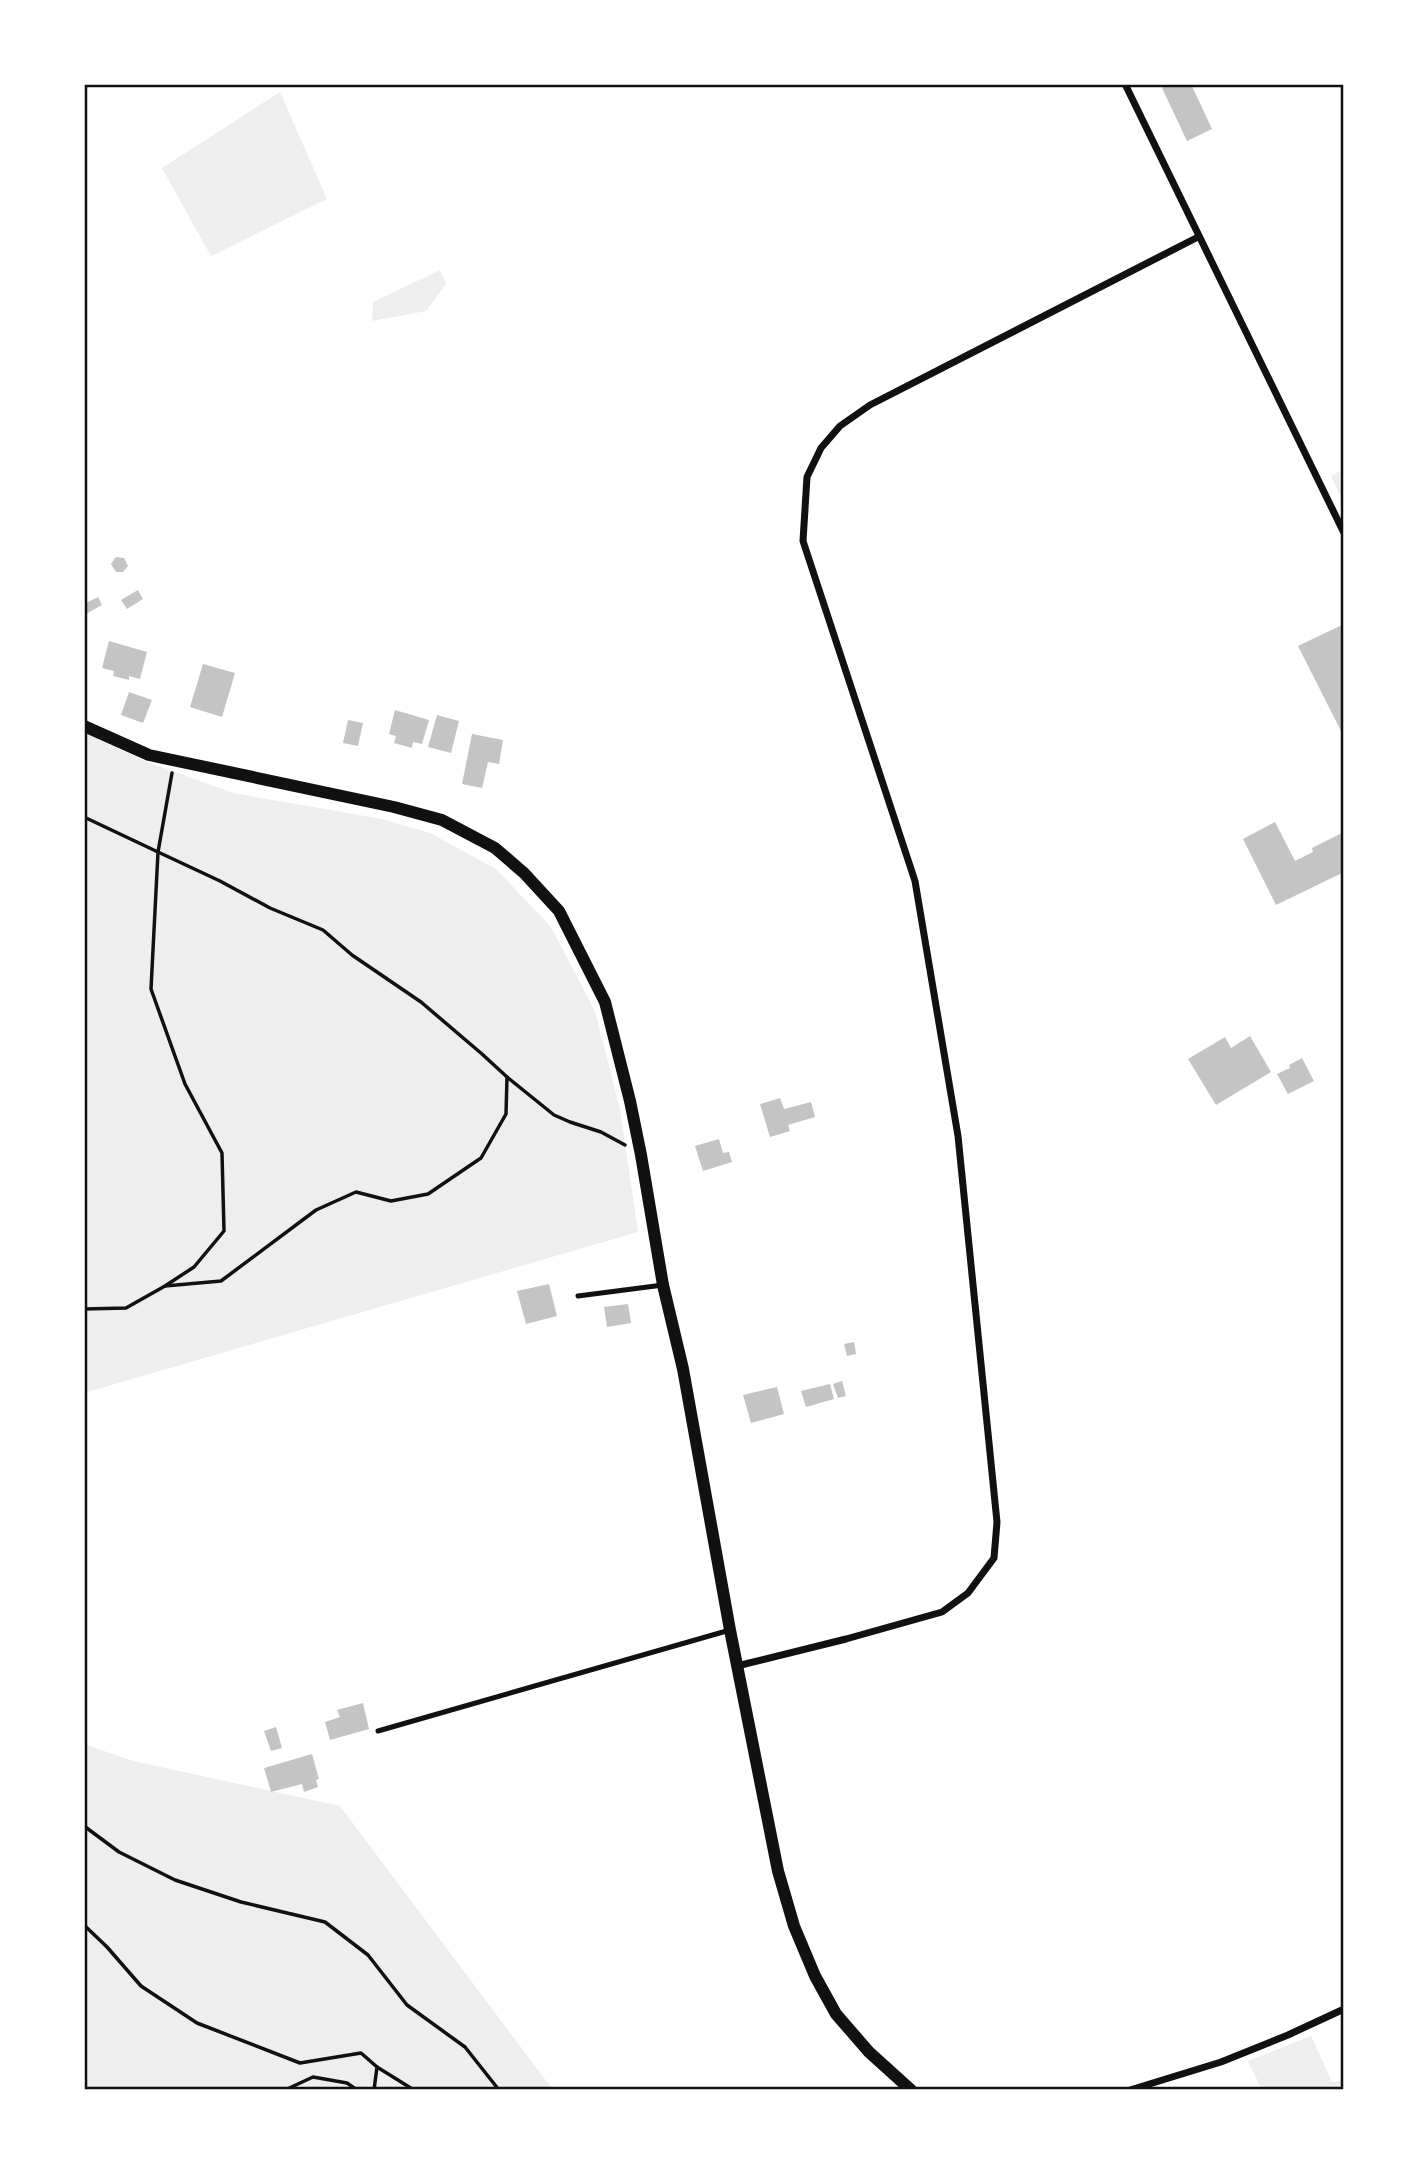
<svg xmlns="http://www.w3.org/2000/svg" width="1428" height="2174" font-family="Barlow,sans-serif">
	<rect width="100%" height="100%" fill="#fff"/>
	<g fill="#eee">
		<path d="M280 92 327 199 211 256 162 168Z"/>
		<path d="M440 270 446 284 426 311 372 321 373 302Z"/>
		<path d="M1344 469V504L1331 476Z"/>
		<path d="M84 733 145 761 233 793 382 819 430 833 496 869 551 927 595 1011 620 1109 638 1232 84 1393Z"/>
		<path d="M84 1744 133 1761 340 1806 553 2090H84Z"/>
		<path d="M1311 2036 1332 2082 1344 2080V2090H1262L1248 2061Z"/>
	</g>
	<g fill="#c4c4c4">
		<path d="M1171 84H1191L1212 129 1187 141 1162 88Z"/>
		<path d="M116 557 124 558 128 566 123 572H116L111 564Z"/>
		<path d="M138 590 143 599 127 609 121 600Z"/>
		<path d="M98 597 102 605 84 615V604Z"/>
		<path d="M1344 624V737L1298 646Z"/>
		<path d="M109 641 147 652 140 679 129 676V680L113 676 114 671 102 668Z"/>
		<path d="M203 664 235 673 222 717 190 707Z"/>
		<path d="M129 692 152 700 143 723 121 715Z"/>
		<path d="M395 710 429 720 422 744 413 742 412 748 394 743 396 736 389 734Z"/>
		<path d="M437 715 459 721 451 753 428 747Z"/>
		<path d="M348 720 363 723 358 746 343 743Z"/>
		<path d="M472 734 503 740 499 764 488 762 482 788 462 784Z"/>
		<path d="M1275 822 1295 861 1313 852 1312 848 1344 832V872L1276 905 1243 839Z"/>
		<path d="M1250 1036 1271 1072 1216 1105 1188 1059 1225 1037 1231 1048Z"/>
		<path d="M1302 1058 1314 1081 1288 1094 1277 1074 1290 1068 1289 1065Z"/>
		<path d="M780 1098 784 1109 811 1102 815 1117 788 1125 790 1131 770 1137 760 1104Z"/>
		<path d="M719 1139 723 1153 729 1152 732 1162 703 1171 695 1146Z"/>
		<path d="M549 1284 557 1316 526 1324 517 1291Z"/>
		<path d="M628 1304 631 1323 607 1327 604 1307Z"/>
		<path d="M854 1342 856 1354 847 1356 844 1344Z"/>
		<path d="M842 1381 846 1396 838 1398 833 1384Z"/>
		<path d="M830 1384 834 1399 806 1407 801 1391Z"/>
		<path d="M777 1387 784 1414 751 1423 743 1395Z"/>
		<path d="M363 1703 369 1729 330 1740 325 1722 340 1717 337 1710Z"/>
		<path d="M276 1727 282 1748 271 1751 264 1731Z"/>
		<path d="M312 1754 319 1779 316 1780 318 1787 304 1792 302 1784 271 1792 264 1768Z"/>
	</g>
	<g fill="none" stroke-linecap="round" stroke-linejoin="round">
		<g stroke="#111" stroke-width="3.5">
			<path d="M84 817 158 852 151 989 185 1084 222 1153 224 1231 194 1267 165 1286 126 1308 84 1309"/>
			<path d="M507 1077 554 1115 570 1122 601 1132 625 1145"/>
			<path d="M165 1286 221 1281 316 1210 356 1192 391 1201 428 1194 481 1158 506 1114 507 1077 482 1054 421 1002 352 955 323 930 270 908 220 881 158 852 172 773"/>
			<path d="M84 1826 119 1852 175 1880 241 1902 325 1922 368 1955 407 2005 465 2047 499 2090"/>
			<path d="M84 1925 107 1947 141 1986 197 2023 300 2063 361 2053 377 2067 414 2090"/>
			<path d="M285 2090 313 2077 347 2083 357 2090"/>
			<path d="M374 2090 377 2067"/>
		</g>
		<g stroke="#111" stroke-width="5">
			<path d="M578 1296 663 1285"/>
			<path d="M378 1731 730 1630"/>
		</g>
		<g stroke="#111" stroke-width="7">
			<path d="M1125 84 1344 533"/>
			<path d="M737 1666 846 1639 942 1612 968 1593 994 1558 997 1522 958 1136 915 881 803 541 807 477 821 448 840 426 870 405 1198 237"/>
			<path d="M1130 2090 1221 2062 1288 2035 1344 2009"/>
		</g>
		<path stroke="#111" stroke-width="12" d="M84 726 149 755 394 807 442 820 495 848 524 873 559 911 605 1002 630 1101 641 1155 663 1285 683 1369 730 1630 778 1871 794 1926 815 1976 836 2014 869 2052 911 2090"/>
	</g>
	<rect width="1428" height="2174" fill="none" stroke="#ffffff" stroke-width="172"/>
	<rect x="86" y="86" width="1256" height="2002" fill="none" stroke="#111" stroke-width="2.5"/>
</svg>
